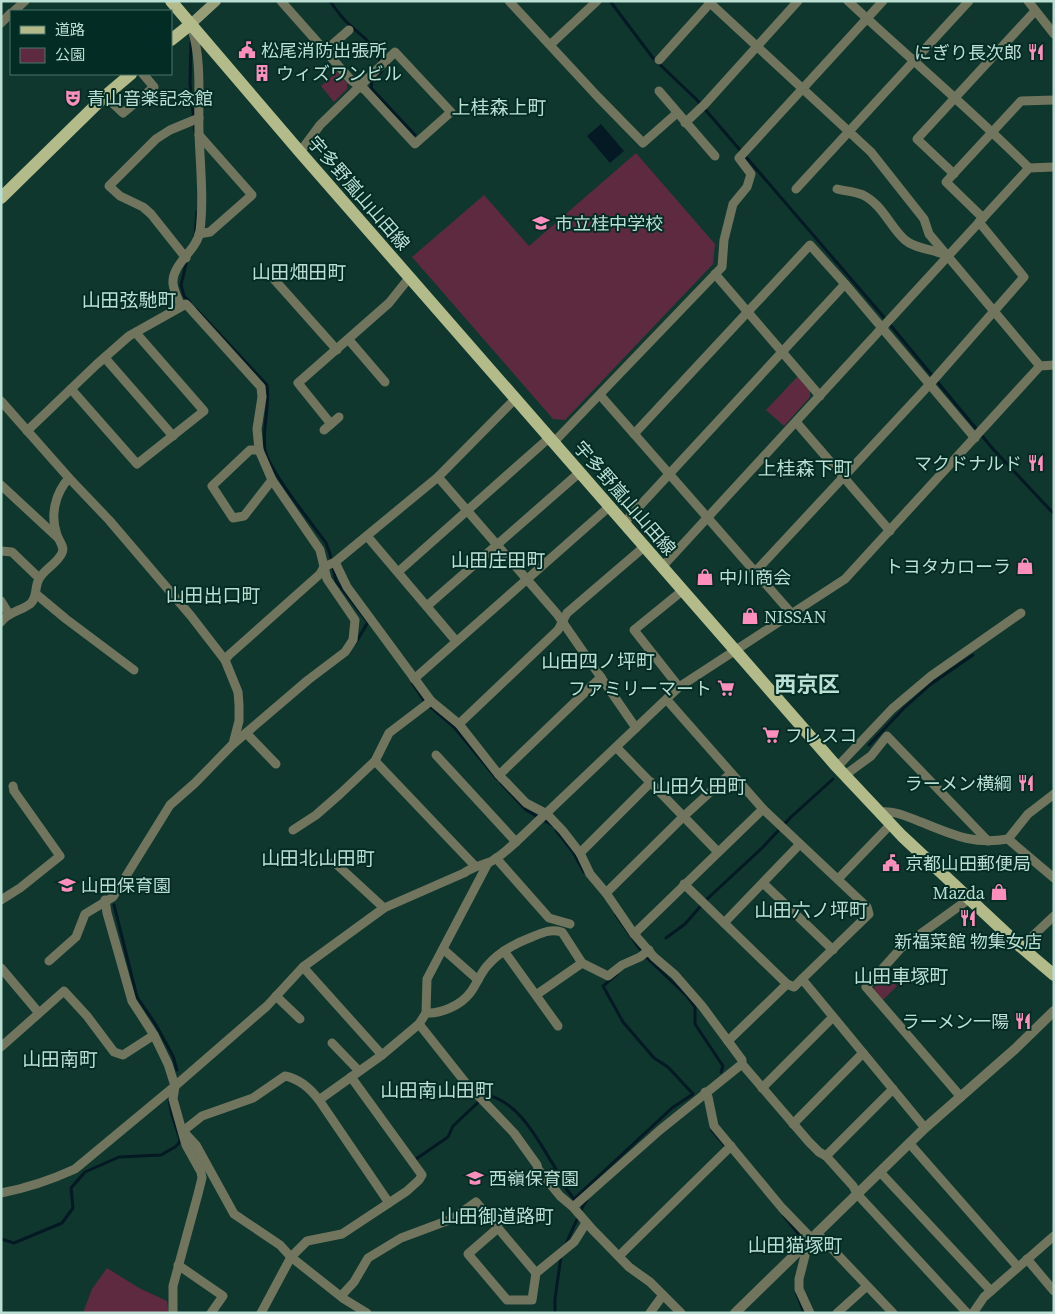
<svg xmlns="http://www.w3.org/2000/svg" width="1055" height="1314" font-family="'Source Serif 4','Noto Sans JP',serif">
	<rect width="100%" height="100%" fill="#0f372e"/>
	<g fill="#5d2a3f">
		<path d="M337 72 347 83V89L334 102 321 86Z"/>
		<path d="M636 153 715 244 713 264 565 420 553 419 412 257 484 195 529 246Z"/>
		<path d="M798 376 810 390V397L784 426 766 410Z"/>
		<path d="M885 973 897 986 883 1000 874 990 875 982Z"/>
		<path d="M107 1268 139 1288 167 1301 169 1313H83L92 1289Z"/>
	</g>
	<path fill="#051924" d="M601 124 624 151 610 163 587 136Z"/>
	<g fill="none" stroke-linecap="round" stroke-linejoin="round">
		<g stroke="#051924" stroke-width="3">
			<path d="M330 1C334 7 338 12 342 17 360 38 378 40 382 71L372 81 371 88 415 135"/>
			<path d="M610 1 653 58 697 100 882 315 993 449 1054 514"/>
			<path d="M191 42 190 84 195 131"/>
			<path d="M195 236 197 212"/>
			<path d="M187 260 181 285 184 296 190 302"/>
			<path d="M196 309 267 385C270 407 262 428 265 450 268 469 312 524 326 543L330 554 336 581 367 621"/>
			<path d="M355 644 368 622"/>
			<path d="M411 681 425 702 454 727 497 779"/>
			<path d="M869 745 904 708 931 684 973 655"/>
			<path d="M501 783 526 810 552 825"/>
			<path d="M556 830 573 852 584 872"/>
			<path d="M114 905 137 997 156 1025 173 1056 177 1070"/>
			<path d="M616 915 644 955 687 996 695 1007V1024L723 1066 721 1072"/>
			<path d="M666 938 685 924 706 900 762 848 791 817 833 779"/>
			<path d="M711 1127 712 1130 727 1148"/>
			<path d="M416 1159 448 1137 453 1126 486 1095C520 1101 539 1143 556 1169V1175L574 1199 672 1108 693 1094 668 1067 654 1058 623 1022 603 986 617 974"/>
			<path d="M784 1216 801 1237 802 1244"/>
			<path d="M1 1239 14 1243 62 1223 73 1208 71 1188 85 1172 119 1157 161 1155 175 1147 179 1143 180 1139 172 1115 169 1099"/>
			<path d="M565 1246 584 1204 587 1200"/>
			<path d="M797 1294 804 1313"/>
			<path d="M555 1313V1299L561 1256"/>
		</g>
		<g stroke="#71755e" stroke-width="9">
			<path d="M281 1 351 80 365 90 415 144 451 112 395 52 320 125 300 152"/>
			<path d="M509 1 598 97 643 143 677 113"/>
			<path d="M708 1 871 152 924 219 929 234 1040 366"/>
			<path d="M848 1C908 57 971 110 1029 168"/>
			<path d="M1028 1 1054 34"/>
			<path d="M14 11 25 1"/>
			<path d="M1 23 11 13"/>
			<path d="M550 45 597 1"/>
			<path d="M325 51 349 30"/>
			<path d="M659 60 712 1"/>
			<path d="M659 91 715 156"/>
			<path d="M105 96 123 113 154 87 143 74"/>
			<path d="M685 123 705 104 798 1"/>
			<path d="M199 135 252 195 210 232 199 234"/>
			<path d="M954 174 917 139 1035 11"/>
			<path d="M796 189 969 1"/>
			<path d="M837 189C845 191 856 192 863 195 883 205 890 227 905 240 915 249 933 249 945 255"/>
			<path d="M983 218 946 182 1021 101 1054 100"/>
			<path d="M186 258 151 214 143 207 120 196 109 186 156 139 170 130 199 118"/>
			<path d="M715 274 820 396"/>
			<path d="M272 277 337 350"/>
			<path d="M181 306C178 299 174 291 173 284 171 264 197 251 200 231 204 198 200 165 199 132 198 98 202 61 192 29"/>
			<path d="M349 340 385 382"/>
			<path d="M105 358 173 436"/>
			<path d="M71 389 137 464 204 411 136 333"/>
			<path d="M600 395 792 614"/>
			<path d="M1 401 69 478 109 520 191 616 225 660 238 692 239 705V721L233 744"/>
			<path d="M796 422 890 531"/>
			<path d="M331 424 298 383 389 303 409 278"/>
			<path d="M324 430 339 417"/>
			<path d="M27 431 96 365 129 336 186 304 261 387 262 397 257 429 259 450 272 480 320 550 327 579 355 620 353 640 345 652 308 680 232 745 195 783 170 805 113 897 85 914 76 937 49 961"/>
			<path d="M634 434 810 245 845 284 975 438"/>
			<path d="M553 443 722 267 724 240 733 204 747 187 751 174 739 158 883 1"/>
			<path d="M259 450H250L212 486 233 518 244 516 272 480"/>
			<path d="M438 477 557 614 636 728"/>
			<path d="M1 485 57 537"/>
			<path d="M623 524 845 284"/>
			<path d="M367 536 456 641"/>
			<path d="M1 551 12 552 39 578"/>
			<path d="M335 562 347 587 431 701 459 724 499 775 526 803 547 814 563 831 580 853 590 874 606 893 634 934 654 957 675 975 702 1006 742 1060V1064L809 1142 819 1152 826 1156 853 1186 858 1195 967 1313"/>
			<path d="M662 567 1029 168 1054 167"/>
			<path d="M398 572 549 438"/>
			<path d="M755 572 930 384 1024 277 979 222"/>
			<path d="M36 594 66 619 134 670"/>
			<path d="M1 601 9 614"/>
			<path d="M427 606 579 473"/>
			<path d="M1 622C8 612 21 611 30 604 38 597 34 588 39 579 44 569 57 564 62 553 65 547 59 541 57 535 50 516 55 493 69 478"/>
			<path d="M225 660 229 655 320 574 324 567 335 562 438 477 515 399"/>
			<path d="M414 679 609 507"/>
			<path d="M679 687 634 630 682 591"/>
			<path d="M667 700 763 809 867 907 869 914 802 979 794 987 787 984 728 1041"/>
			<path d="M459 724 558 630 567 613 644 547"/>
			<path d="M246 733 276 764"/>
			<path d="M617 748 718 852"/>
			<path d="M436 755 516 842"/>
			<path d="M375 761 475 866"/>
			<path d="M837 767 892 709 931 676 1021 613"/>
			<path d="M499 775 601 677"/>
			<path d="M845 775 871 756 887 736 988 841"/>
			<path d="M880 812C894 810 908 817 921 822 953 835 974 845 1008 839L1028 814 1054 794"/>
			<path d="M293 830 316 815 340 794 375 761 389 733 431 701"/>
			<path d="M1008 839 1054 878"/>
			<path d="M580 853 651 782"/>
			<path d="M496 858 549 918 570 924"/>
			<path d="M334 862 384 908"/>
			<path d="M838 879 891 824"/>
			<path d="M763 883 833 950"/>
			<path d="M684 884 787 984"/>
			<path d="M606 893 684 816 731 773"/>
			<path d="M1 900 20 888 60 856 14 791 13 786"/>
			<path d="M105 900 107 913 132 1001 154 1035 168 1064 175 1086 173 1099 186 1145 201 1172 202 1178 198 1194 173 1286V1313"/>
			<path d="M724 923 800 844"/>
			<path d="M634 934 763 809"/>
			<path d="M1021 947 1054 916"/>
			<path d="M443 949 478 980"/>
			<path d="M504 951 558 1026"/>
			<path d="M303 967 382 1055"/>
			<path d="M1 968 39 1013"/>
			<path d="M802 979 925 1128"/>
			<path d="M536 995 582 963"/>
			<path d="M276 996 300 1019"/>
			<path d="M426 1013C441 1014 461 1005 470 993 477 984 480 974 487 966 499 952 516 943 532 937 544 932 550 929 562 932L582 963 608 976 622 965 640 957 649 950"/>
			<path d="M419 1024 465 1082 514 1133 537 1165 538 1169 560 1196 573 1207 592 1229 629 1267 650 1282 681 1313"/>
			<path d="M332 1043 359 1071"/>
			<path d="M1 1047 64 991 87 1016 114 1052 123 1055 154 1035"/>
			<path d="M762 1088 833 1017"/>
			<path d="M705 1092 708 1097 714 1126 782 1208 811 1238"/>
			<path d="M961 1097 866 987 901 948 969 899"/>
			<path d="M319 1100 382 1055 419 1024 426 1013 427 979 488 863"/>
			<path d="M793 1124 863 1053"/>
			<path d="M183 1131 202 1116 253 1098 285 1076C300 1079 310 1088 319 1100L389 1203"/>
			<path d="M183 1131 196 1145 234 1214 280 1245 291 1257 344 1299 367 1313"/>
			<path d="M910 1144 1018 1267"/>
			<path d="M826 1156 893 1089"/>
			<path d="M880 1172 991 1291"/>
			<path d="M1 1193C27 1188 51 1180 75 1169L175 1086 267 1006 303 967 384 908 464 873C474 866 480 866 490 862 499 858 508 849 516 842L679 687 845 579 1040 366 1054 365"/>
			<path d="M573 1207 660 1130 742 1064"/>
			<path d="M498 1228 468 1254 507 1300H532L536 1273 574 1242 586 1223"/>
			<path d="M817 1233 893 1313"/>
			<path d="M809 1240 799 1279V1289L810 1313"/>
			<path d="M619 1256 731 1146"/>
			<path d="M1027 1259 1054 1291"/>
			<path d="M178 1265 223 1296 211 1313"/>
			<path d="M341 1296 354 1282 368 1258 401 1238 452 1219 476 1202 536 1273"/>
			<path d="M261 1313 291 1257 307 1241 342 1234 407 1191 419 1180 422 1175 351 1077"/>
			<path d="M650 1313 663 1295"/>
			<path d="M837 1313 867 1286"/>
			<path d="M973 1313 984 1297 1054 1236"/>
		</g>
		<path stroke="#71755e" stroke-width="10" d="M735 1313 925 1128 1015 1049 1054 1011"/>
		<path stroke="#979d77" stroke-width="10" d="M191 24 216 1"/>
		<g stroke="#b4bb8a" stroke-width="12">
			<path d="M171 1 300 152 837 767 902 836 1021 947 1054 975"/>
			<path d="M171 40 191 24"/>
			<path d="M1 198 105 96 131 74"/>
		</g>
	</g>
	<defs>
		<g id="civic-bare" transform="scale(1.35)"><path d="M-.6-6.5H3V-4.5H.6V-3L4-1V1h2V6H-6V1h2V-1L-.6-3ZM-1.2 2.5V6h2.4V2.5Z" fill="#fe8ebc" stroke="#032d24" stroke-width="2.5" paint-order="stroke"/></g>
		<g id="restaurant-bare" transform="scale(1.35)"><path d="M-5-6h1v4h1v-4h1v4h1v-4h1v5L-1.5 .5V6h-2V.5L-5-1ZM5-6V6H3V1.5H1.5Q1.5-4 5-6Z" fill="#fe8ebc" stroke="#032d24" stroke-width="2.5" paint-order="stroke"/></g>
		<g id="building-bare" transform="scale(1.35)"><path d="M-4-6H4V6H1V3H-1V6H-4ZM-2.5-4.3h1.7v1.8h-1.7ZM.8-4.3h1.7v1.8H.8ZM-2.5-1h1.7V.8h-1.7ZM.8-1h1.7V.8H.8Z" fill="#fe8ebc" stroke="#032d24" stroke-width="2.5" paint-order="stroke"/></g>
		<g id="theatre-bare" transform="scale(1.35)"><path d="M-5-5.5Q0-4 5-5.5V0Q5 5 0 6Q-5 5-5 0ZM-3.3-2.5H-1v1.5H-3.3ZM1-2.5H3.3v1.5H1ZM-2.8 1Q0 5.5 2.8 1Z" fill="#fe8ebc" stroke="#032d24" stroke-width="2.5" paint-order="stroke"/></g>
		<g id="school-bare" transform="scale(1.35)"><path d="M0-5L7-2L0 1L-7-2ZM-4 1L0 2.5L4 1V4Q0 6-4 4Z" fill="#fe8ebc" stroke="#032d24" stroke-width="2.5" paint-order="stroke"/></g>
		<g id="shop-bare" transform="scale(1.35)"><path d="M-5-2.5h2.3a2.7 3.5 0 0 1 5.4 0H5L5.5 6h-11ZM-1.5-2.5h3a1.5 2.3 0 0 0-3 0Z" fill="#fe8ebc" stroke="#032d24" stroke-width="2.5" paint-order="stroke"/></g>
		<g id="supermarket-bare" transform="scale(1.35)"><path d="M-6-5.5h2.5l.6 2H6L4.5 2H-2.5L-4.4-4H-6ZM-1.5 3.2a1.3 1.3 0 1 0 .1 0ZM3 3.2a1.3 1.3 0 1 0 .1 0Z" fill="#fe8ebc" stroke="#032d24" stroke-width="2.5" paint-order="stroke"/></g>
	</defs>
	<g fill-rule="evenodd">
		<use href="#civic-bare" x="247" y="50"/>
		<use href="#restaurant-bare" x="1036" y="52"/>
		<use href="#building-bare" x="262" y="73"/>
		<use href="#theatre-bare" x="73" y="98"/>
		<use href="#school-bare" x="541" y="223"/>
		<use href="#restaurant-bare" x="1036" y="463"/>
		<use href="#shop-bare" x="1025" y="566"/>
		<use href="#shop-bare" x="705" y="577"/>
		<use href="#shop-bare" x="750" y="616"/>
		<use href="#supermarket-bare" x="726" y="688"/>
		<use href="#supermarket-bare" x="771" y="735"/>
		<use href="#restaurant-bare" x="1026" y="783"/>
		<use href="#civic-bare" x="891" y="863"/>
		<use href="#school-bare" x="67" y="885"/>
		<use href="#shop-bare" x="999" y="892"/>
		<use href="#restaurant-bare" x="968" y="918"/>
		<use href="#restaurant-bare" x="1023" y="1021"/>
		<use href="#school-bare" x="475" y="1178"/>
	</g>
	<g text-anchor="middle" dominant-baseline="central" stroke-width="4" stroke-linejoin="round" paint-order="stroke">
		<g font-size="18" fill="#bcdfd4" stroke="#032d24" text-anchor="start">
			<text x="261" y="50">松尾消防出張所</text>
			<text x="1022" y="52" text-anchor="end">にぎり長次郎</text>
			<text x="276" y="73">ウィズワンビル</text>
			<text x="87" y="98">青山音楽記念館</text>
			<text x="555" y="223">市立桂中学校</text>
			<text x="1022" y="463" text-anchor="end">マクドナルド</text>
			<text x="1011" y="566" text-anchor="end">トヨタカローラ</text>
			<text x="719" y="577">中川商会</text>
			<text x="764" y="616">NISSAN</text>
			<text x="712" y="688" text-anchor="end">ファミリーマート</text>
			<text x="785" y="735">フレスコ</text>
			<text x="1012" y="783" text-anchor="end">ラーメン横綱</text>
			<text x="905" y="863">京都山田郵便局</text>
			<text x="81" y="885">山田保育園</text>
			<text x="985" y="892" text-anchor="end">Mazda</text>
			<text x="968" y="941" text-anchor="middle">新福菜館 物集女店</text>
			<text x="1009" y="1021" text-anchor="end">ラーメン一陽</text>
			<text x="489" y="1178">西嶺保育園</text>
		</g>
		<g font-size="18" fill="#bcdfd4" stroke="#032d24">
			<text transform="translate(359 193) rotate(49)">宇多野嵐山山田線</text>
			<text transform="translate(625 498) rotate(49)">宇多野嵐山山田線</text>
		</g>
		<g font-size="19" fill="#bcdfd4" stroke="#032d24">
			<text x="499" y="107">上桂森上町</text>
			<text x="299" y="272">山田畑田町</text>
			<text x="129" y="300">山田弦馳町</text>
			<text x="805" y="468">上桂森下町</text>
			<text x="498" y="560">山田庄田町</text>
			<text x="213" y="595">山田出口町</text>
			<text x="598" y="661">山田四ノ坪町</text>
			<text x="699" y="786">山田久田町</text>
			<text x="318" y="858">山田北山田町</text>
			<text x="811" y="910">山田六ノ坪町</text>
			<text x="901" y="976">山田車塚町</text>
			<text x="60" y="1059">山田南町</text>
			<text x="437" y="1090">山田南山田町</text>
			<text x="497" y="1216">山田御道路町</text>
			<text x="795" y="1245">山田猫塚町</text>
		</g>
		<g font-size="22" font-weight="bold" fill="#bcdfd4" stroke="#032d24">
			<text x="807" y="684">西京区</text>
		</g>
	</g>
	<rect width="1055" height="1314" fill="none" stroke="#bcdfd4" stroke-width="5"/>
	<rect x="10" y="10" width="162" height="65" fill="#032d24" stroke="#4d746a"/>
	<rect x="20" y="26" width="25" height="8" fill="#b4bb8a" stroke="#4d746a"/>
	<text x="55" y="35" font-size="15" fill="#bcdfd4">道路</text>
	<rect x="20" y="48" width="25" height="15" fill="#5d2a3f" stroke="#4d746a"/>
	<text x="55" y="60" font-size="15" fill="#bcdfd4">公園</text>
</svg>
